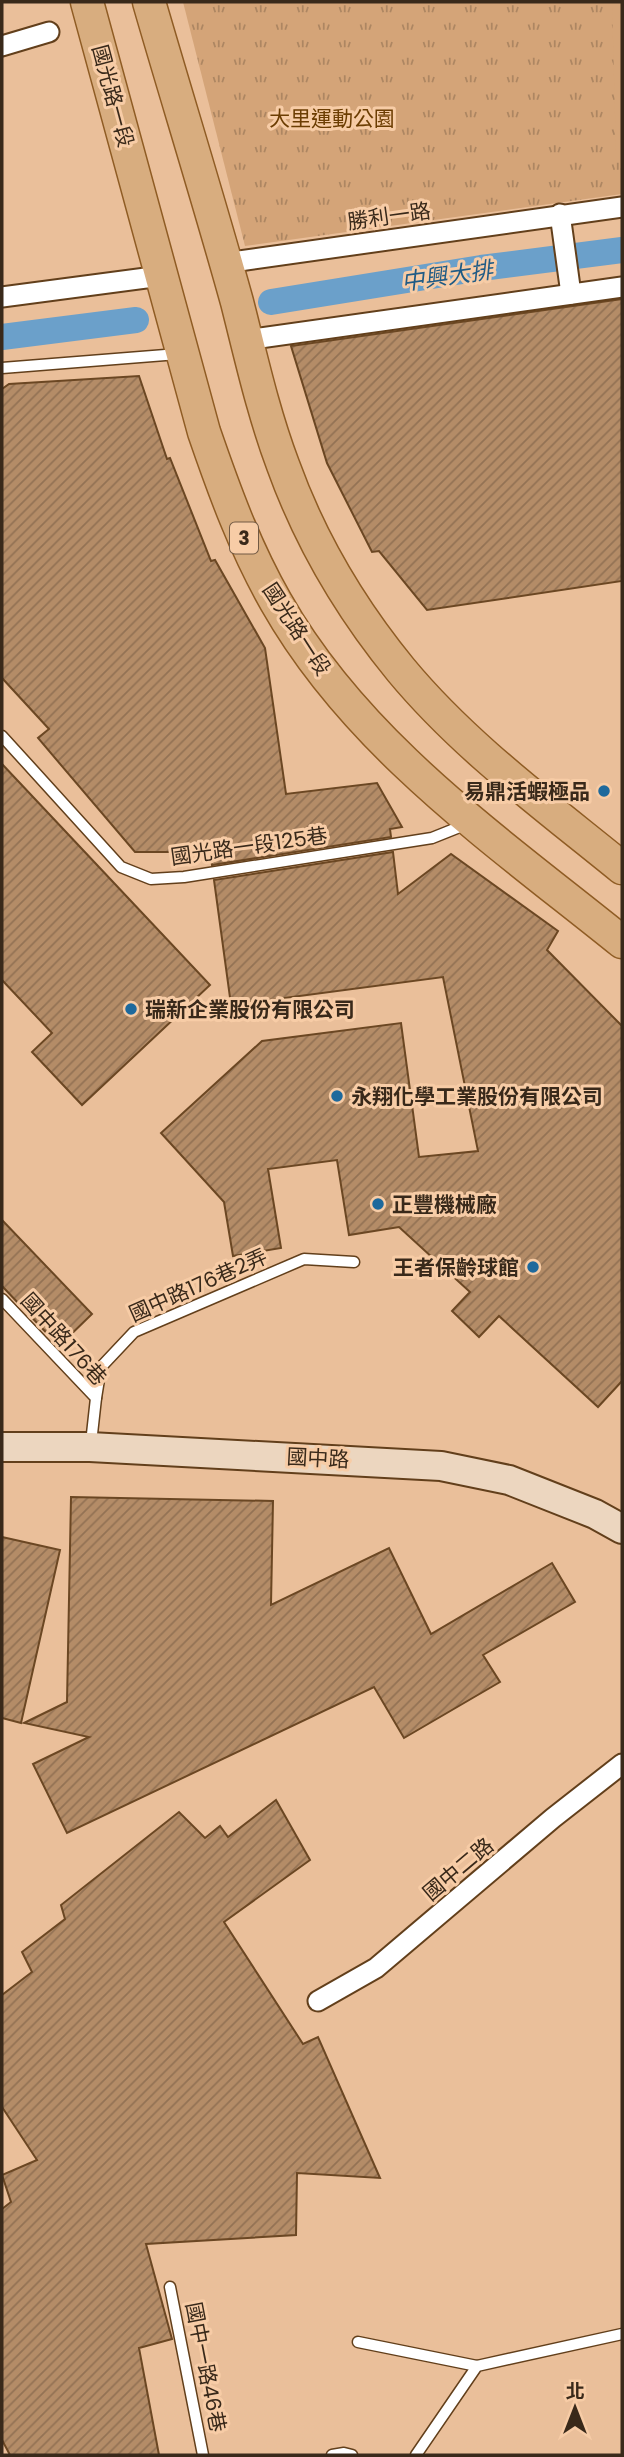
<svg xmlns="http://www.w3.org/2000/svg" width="624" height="2457" font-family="Poppins,'Noto Sans TC',sans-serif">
	<defs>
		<pattern id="park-tufts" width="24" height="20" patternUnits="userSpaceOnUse" patternTransform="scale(1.75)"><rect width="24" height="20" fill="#d4a478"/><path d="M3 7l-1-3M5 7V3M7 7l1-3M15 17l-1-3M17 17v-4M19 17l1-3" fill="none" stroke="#ad8662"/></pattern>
		<pattern id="building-hatch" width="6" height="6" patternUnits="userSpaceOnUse" patternTransform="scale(1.75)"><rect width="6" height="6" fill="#b48c67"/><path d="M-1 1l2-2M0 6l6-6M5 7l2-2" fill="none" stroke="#937254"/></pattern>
	</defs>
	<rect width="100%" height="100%" fill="#eabf9a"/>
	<path fill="url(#park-tufts)" d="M183 2H622V194L245 246Z"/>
	<path fill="#d4a478" d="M612 2H622V152H616Z"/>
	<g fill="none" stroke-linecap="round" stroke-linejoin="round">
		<g stroke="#6ba0ca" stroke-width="26">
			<path d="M271 302 481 268 622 250"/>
			<path d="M2 337 136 320"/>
		</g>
	</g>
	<g fill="url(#building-hatch)" stroke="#6b4723" stroke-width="2">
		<path d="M622 299V581L427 610 379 551 372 552 327 463 291 346Z"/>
		<path d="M139 376 167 459 170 458 211 561 215 560 265 648 286 794 377 783 402 827 390 829 391 837 212 865 210 852H135L38 738 49 729 2 678V389L9 384Z"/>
		<path d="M2 764 210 985 82 1105 32 1052 52 1033 2 980Z"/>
		<path d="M393 852 398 894 451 854 558 931 547 950 622 1026V1381L598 1407 499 1316 479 1337 452 1311 470 1292 399 1227 349 1235 337 1160 268 1169 281 1248 233 1256 224 1202 161 1133 262 1041 401 1023 419 1157 478 1151 443 977 231 1005 214 880Z"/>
		<path d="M2 1220 92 1314 59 1346 2 1286Z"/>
		<path d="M71 1497 273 1501 271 1605 389 1548 431 1634 552 1563 575 1602 483 1655 500 1682 404 1738 374 1687 67 1833 33 1764 89 1737 24 1723 67 1702Z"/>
		<path d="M2 1537 60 1550 21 1723 2 1718Z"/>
		<path d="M276 1800 310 1860 224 1922 303 2044 318 2037 380 2178 297 2173 296 2235 146 2244 172 2339 139 2348 159 2455H10L2 2440V2209L11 2202 2 2175 37 2160 2 2107V1995L32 1972 22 1952 65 1919 61 1905 179 1812 205 1838 220 1826 228 1837Z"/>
	</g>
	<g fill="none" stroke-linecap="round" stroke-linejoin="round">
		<g stroke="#623f1b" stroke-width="13">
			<g id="lane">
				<path d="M2 368 178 354"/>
				<path d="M2 736 121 867 151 879 184 877 432 838 467 824"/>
				<path d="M2 1299 96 1398 91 1443"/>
				<path d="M96 1398 101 1367 134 1332 304 1259 354 1262"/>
				<path d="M170 2287 203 2455"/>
				<path d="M358 2342 477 2366"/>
				<path d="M332 2455 344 2453 352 2455"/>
				<path d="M416 2455 477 2366 622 2334"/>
			</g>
		</g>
		<g stroke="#623f1b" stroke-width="23">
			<g id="street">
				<path d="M2 46 49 32"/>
				<path d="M560 214 571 294"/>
				<path d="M225 263 622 207"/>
				<path d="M2 297 161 276"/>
				<path d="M246 340 622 287"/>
				<path d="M318 2001 376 1968 553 1818 622 1764"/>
			</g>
		</g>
		<g stroke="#623f1b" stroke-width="32">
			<path id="secondary" d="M2 1447H90L441 1466 509 1480 595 1514 622 1529"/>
		</g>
		<g stroke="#8f5c24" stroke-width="35">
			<g id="primary">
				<path d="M87 2 204 432C224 490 245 548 276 602 357 745 497 841 622 942"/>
				<path d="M149 2C178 102 209 201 237 302 251 357 263 412 283 465 310 540 351 609 401 670 464 746 546 806 622 868"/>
			</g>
		</g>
		<use href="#lane" stroke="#fff" stroke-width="10"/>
		<use href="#street" stroke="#fff" stroke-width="19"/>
		<use href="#secondary" stroke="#ecd6bf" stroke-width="28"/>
		<use href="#primary" stroke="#d8ad7f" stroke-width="32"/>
	</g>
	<g fill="#1e699c" stroke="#f7cca6" stroke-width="2.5">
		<circle cx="604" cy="791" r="7"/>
		<circle cx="131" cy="1009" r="7"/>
		<circle cx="337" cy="1096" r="7"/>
		<circle cx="378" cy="1204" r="7"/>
		<circle cx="533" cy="1267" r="7"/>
	</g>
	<g text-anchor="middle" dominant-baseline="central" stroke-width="6" stroke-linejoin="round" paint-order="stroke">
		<rect fill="#f7cca6" stroke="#725a44" stroke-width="2" x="230" y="522.5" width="28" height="31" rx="5"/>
		<g font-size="19" font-weight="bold" fill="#39291a">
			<text x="244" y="538">3</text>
		</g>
		<g font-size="21" fill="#39291a" stroke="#f7cca6">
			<text transform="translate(113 96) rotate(75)">國光路一段</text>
			<text transform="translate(389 216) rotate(-8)">勝利一路</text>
			<text transform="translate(297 629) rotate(57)">國光路一段</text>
			<text transform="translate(249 846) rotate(-8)">國光路一段125巷</text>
			<text transform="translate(198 1285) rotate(-24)">國中路176巷2弄</text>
			<text transform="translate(64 1339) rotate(48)">國中路176巷</text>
			<text transform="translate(318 1458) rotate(3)">國中路</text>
			<text transform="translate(458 1869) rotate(-40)">國中二路</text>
			<text transform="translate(206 2367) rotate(79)">國中一路46巷</text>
		</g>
		<g font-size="21" fill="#6c3d02" stroke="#f7cca6">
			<text x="332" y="118">大里運動公園</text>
		</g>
		<g font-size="21" font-weight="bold" fill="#39291a" stroke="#f7cca6" text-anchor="start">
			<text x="590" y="791" text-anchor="end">易鼎活蝦極品</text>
			<text x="145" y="1009">瑞新企業股份有限公司</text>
			<text x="351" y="1096">永翔化學工業股份有限公司</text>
			<text x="392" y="1204">正豐機械廠</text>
			<text x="519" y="1267" text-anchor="end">王者保齡球館</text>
		</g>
		<g font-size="23" font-style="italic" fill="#205b85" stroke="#f7cca6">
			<text transform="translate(447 276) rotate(-8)">中興大排</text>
		</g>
	</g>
	<rect width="624" height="2457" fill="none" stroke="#39291a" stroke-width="7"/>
	<g transform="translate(575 2408)" stroke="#f7cca6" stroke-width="5" paint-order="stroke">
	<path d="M0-5L12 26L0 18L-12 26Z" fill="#39291a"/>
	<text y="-10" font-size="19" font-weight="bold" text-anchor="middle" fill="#39291a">北</text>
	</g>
</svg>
